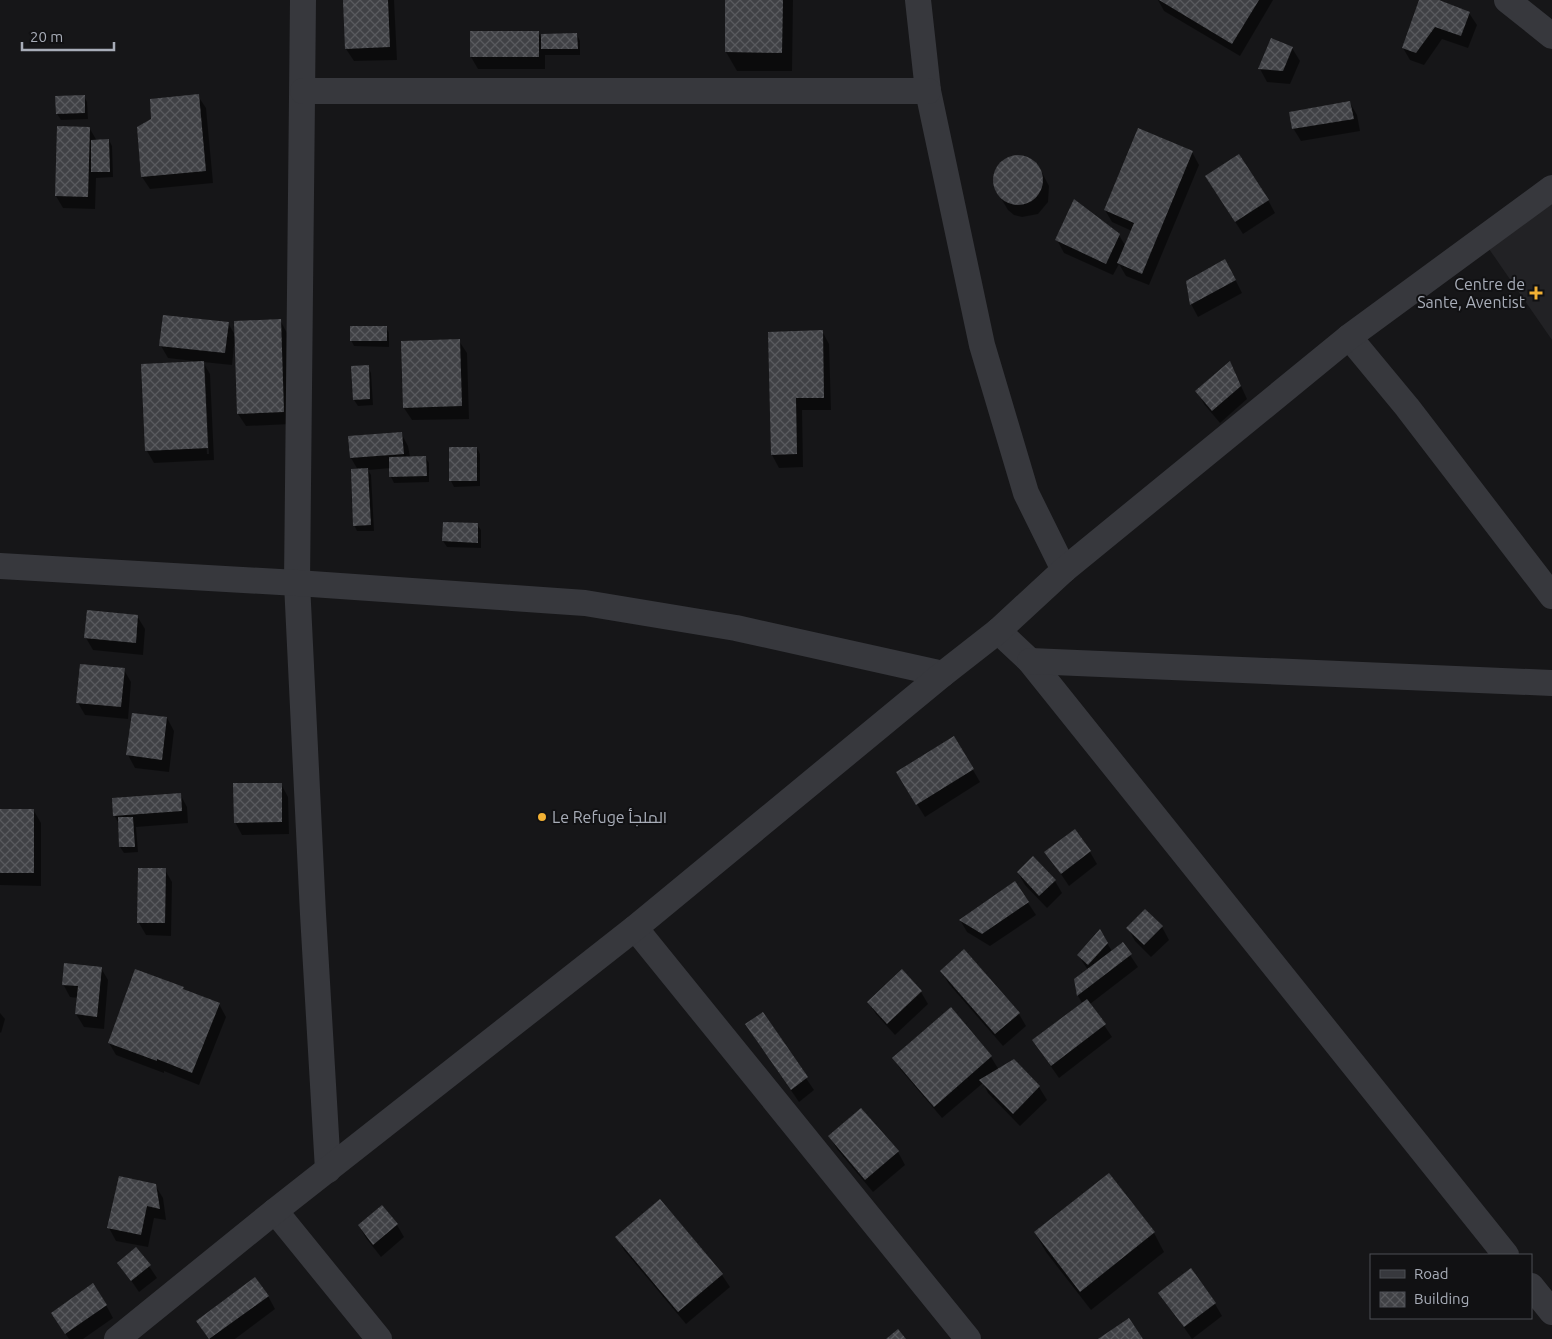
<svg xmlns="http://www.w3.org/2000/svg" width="1552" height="1339" font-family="Ubuntu,Cairo,sans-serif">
	<defs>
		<pattern id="building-cross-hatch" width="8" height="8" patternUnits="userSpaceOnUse" patternTransform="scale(1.25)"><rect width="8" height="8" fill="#404145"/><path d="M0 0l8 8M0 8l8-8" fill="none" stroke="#595a5e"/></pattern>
	</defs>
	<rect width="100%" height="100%" fill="#161618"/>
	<path fill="#222225" d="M1552 191V340L1487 246Z"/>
	<g fill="#0007" fill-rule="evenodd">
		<path d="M344 0H394L397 60 354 61 346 49Z"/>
		<path d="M726 0H793L792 71H737L726 52Z"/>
		<path d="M1158 0H1273L1240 56 1164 11Z"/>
		<path d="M1420 0H1436L1469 13 1477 25 1468 48 1442 39 1424 65 1410 60 1403 48Z"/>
		<path d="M538 32 542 39 577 35 580 41V55H545V69H478L471 57Z"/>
		<path d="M1272 40 1292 48 1300 61 1290 84 1267 82 1260 69Z"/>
		<path d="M84 96 87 102 88 119 61 120 57 114Z"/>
		<path d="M198 96 206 108 213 183 150 189 142 177 138 128Z"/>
		<path d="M1350 103 1357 115 1360 131 1301 141 1293 128Z"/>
		<path d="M90 129 97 141 109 140 112 146 113 177 96 178 95 209 63 208 56 196Z"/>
		<path d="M1192 152 1199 165 1149 285 1126 276 1119 264 1113 275 1064 253 1057 240 1119 235 1126 247 1132 231 1112 222 1105 210Z"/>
		<path d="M1017 155 1032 160 1038 165 1049 186 1048 202 1038 214 1022 217 1014 215 1008 210 996 190 994 174 1002 161 1009 157Z"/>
		<path d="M1214 189 1268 200 1275 213 1243 234Z"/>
		<path d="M1232 273 1242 293 1198 317 1191 304 1187 281Z"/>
		<path d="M280 320 287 333 291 424 246 426 238 414 236 346H234L232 365 203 362 210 374 214 460 154 463 147 451 193 362V361L168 358 161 346 228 323 235 335ZM203 373H205L209 454H207Z"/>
		<path d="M386 327 389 333V347L354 346 351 340Z"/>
		<path d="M822 331 829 344 831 410H802L803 467 779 468 772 455 769 333Z"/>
		<path d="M459 341 467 353 469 419 412 420 404 408Z"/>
		<path d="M1230 362 1247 399 1220 423 1204 404 1197 391Z"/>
		<path d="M368 367 371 373 373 405 358 406 354 400Z"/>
		<path d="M401 433 408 446 410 457H425L429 463V482L394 483 391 477V468L368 470 371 475 374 531H357L354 525 358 470 351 458Z"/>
		<path d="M477 448 480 454V486L454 487 451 481 450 449Z"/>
		<path d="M444 523 477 524 481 530V548L447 547 443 541Z"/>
		<path d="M137 616 145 629 143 655 93 650 86 638Z"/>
		<path d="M124 670 131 682 128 719 85 715 78 703Z"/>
		<path d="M167 718 174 731 169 772 135 768 128 755Z"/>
		<path d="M973 770 980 782 925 817 905 785Z"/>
		<path d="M281 784 288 797 289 834 242 835 235 822Z"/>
		<path d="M180 794 187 807 188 823 136 827 138 852 124 853 120 847 119 824 114 815Z"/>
		<path d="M0 810 34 811 41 823V886L0 885Z"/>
		<path d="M1046 852H1090L1097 864 1069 886Z"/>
		<path d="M165 870 172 882 171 936 146 935 139 923Z"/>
		<path d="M1018 873 1055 881 1062 893 1047 908 1025 885Z"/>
		<path d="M1015 883 1036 915 990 946 967 932 960 920Z"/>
		<path d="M1162 927 1169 940 1151 957 1135 941 1128 928Z"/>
		<path d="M1100 932 1112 951 1122 943 1138 967 1090 1004 1112 1037 1059 1078 1033 1041 1083 1004 1078 996 1075 979 1088 970 1078 955Z"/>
		<path d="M101 968 108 980 104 1029 84 1027 76 1014 78 998 70 997 63 984Z"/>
		<path d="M902 971 921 992 928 1004 895 1035 876 1014 868 1002Z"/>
		<path d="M941 971 1019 1014 1026 1026 1003 1046 949 984Z"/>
		<path d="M183 988 185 991 219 1004 226 1017 199 1085 164 1071V1073L116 1055 109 1043Z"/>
		<path d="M0 1013 5 1019 1 1033 0 1032Z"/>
		<path d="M762 1013 814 1090 799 1102 754 1037Z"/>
		<path d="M991 1057 999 1070 1014 1061 1039 1087 1047 1100 1020 1126 988 1093 983 1083 942 1118 901 1070 893 1058Z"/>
		<path d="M861 1110 898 1152 905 1165 873 1192 837 1149 830 1137Z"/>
		<path d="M155 1185 163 1198 166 1220 154 1218 148 1247 116 1241 109 1228Z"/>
		<path d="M660 1201 722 1275 730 1287 686 1324 624 1250 617 1237Z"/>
		<path d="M382 1207 397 1225 404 1237 381 1257 366 1238 359 1226Z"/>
		<path d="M1035 1233H1154L1164 1252 1091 1310 1046 1252Z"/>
		<path d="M119 1263 149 1266 157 1278 139 1292Z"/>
		<path d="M1160 1293 1215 1304 1222 1316 1192 1339Z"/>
		<path d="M268 1296 275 1309 235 1339H209L198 1322Z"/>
		<path d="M106 1305 113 1318 83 1339H69L52 1313Z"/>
	</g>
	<g fill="url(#building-cross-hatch)">
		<path d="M343 0H388L390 47 345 49Z"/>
		<path d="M725 0H783L782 53 725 52Z"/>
		<path d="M1159 0H1259L1232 44Z"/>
		<path d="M1419 0H1439L1470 12 1461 36 1435 27 1416 53 1402 48Z"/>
		<rect x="470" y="31" width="69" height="26"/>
		<path d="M577 33 578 49H541V34Z"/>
		<path d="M1271 38 1293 47 1283 71 1258 69Z"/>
		<path d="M199 94 206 171 141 177 137 127 151 119 150 99Z"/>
		<path d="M85 95V113L56 114 55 96Z"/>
		<path d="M1350 101 1354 119 1292 129 1289 112Z"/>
		<path d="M57 126 90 127 88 197 55 196Z"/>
		<path d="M1138 128 1193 151 1142 274 1117 263 1134 223 1104 210Z"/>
		<path d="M109 139 110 172H91V140Z"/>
		<path d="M1239 154 1269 200 1235 222 1205 176Z"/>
		<circle cx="1018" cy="180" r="25"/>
		<path d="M1074 199 1120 234 1106 264 1055 240Z"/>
		<path d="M1225 259 1236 280 1190 305 1186 281Z"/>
		<path d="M163 315 229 322 225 353 159 346Z"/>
		<path d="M281 319 284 412 237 414 234 321Z"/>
		<rect x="350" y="326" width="37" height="15"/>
		<path d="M823 330 824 398H796L797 454 771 455 768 332Z"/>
		<path d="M460 339 462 406 403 408 401 341Z"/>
		<path d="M204 361 208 448 145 451 141 364Z"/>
		<path d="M1230 361 1241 386 1212 411 1195 391Z"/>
		<path d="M369 365 370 399 353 400 351 366Z"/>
		<path d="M402 432 404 454 350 458 348 436Z"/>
		<rect x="449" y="447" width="28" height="34"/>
		<path d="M426 456 427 476 389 477V457Z"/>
		<path d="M368 468 371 525 353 526 351 469Z"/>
		<path d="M443 522 478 523V543L442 541Z"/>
		<path d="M87 610 138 615 136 643 84 638Z"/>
		<path d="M80 664 125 668 121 707 76 703Z"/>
		<path d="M132 713 167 717 162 760 126 755Z"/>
		<path d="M954 736 974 769 916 805 896 772Z"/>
		<path d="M233 783H282V822L234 823Z"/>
		<path d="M181 793 182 811 113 816 112 798Z"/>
		<rect x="0" y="809" width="34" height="64"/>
		<path d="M118 817H133L135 847H119Z"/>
		<path d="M1075 829 1091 851 1061 874 1044 852Z"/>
		<path d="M1033 856 1056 880 1039 896 1017 872Z"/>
		<path d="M138 868H166L165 923H137Z"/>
		<path d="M1015 881 1029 902 982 934 959 920Z"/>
		<path d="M1145 909 1163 926 1144 945 1126 928Z"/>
		<path d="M1100 929 1108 943 1088 965 1077 955Z"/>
		<path d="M1123 942 1132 954 1077 996 1074 979Z"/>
		<path d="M964 949 1020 1013 995 1034 940 971Z"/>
		<path d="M64 963 102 967 97 1017 75 1014 78 986 62 985Z"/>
		<path d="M135 969 184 987 183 989 220 1003 192 1073 157 1059V1061L108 1043Z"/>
		<path d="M902 969 922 991 887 1024 867 1002Z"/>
		<path d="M1087 999 1106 1024 1051 1066 1032 1040Z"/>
		<path d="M951 1007 992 1056 934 1107 892 1058Z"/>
		<path d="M763 1012 808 1077 791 1090 745 1024Z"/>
		<path d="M1014 1059 1040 1086 1013 1114 979 1080Z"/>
		<path d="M861 1108 899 1151 865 1180 828 1136Z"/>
		<path d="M1109 1173 1155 1232 1080 1292 1034 1232Z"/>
		<path d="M119 1176 156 1184 160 1209 147 1206 141 1235 107 1228Z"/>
		<path d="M660 1199 723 1274 678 1312 615 1237Z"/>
		<path d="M382 1205 398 1224 373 1245 358 1225Z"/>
		<path d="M136 1247 151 1265 131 1281 117 1263Z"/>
		<path d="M1191 1268 1216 1303 1184 1327 1158 1293Z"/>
		<path d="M255 1277 269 1296 209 1339 196 1321Z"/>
		<path d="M93 1283 107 1305 65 1334 51 1313Z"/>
		<path d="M1129 1318 1143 1339H1098Z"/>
		<path d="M898 1329 906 1339H886Z"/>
	</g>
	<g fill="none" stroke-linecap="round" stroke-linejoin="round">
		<g stroke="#37383d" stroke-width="26">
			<path d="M303 0 297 583 313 914 328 1170"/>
			<path d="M918 0 928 91 982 345 1026 493 1064 570"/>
			<path d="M1507 0 1552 36"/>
			<path d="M303 91H928"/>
			<path d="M1349 337 1407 407 1552 596"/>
			<path d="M0 566 297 583 585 603 736 628 943 674"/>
			<path d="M998 631 1030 661 1506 1255"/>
			<path d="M1030 661 1552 683"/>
			<path d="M635 928 968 1339"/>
			<path d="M275 1211 379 1339"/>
			<path d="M1531 1286 1552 1312"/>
			<path d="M117 1339 275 1211 635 928 943 674 998 631 1064 570 1349 337 1552 188"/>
		</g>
	</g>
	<g fill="#f2b134" stroke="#111113" stroke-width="2">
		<path d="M1533.5 285.5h5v5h5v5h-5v5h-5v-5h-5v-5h5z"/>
		<circle cx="542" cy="817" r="5"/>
	</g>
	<g text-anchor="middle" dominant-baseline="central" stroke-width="4" stroke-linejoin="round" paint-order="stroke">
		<g font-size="16" fill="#a8adb8" stroke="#111113" text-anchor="end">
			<text x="1525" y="284">Centre de<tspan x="1525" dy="18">Sante, Aventist</tspan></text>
			<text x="552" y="817" text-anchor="start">Le Refuge الملجأ</text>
		</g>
	</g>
	<rect x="1370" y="1254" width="162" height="65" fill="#111113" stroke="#4d4f55"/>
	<rect x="1380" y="1270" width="25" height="8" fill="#37383d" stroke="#4d4f55"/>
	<text x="1414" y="1279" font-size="15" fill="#a8adb8">Road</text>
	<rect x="1380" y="1292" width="25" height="15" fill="url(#building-cross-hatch)" stroke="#4d4f55"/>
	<text x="1414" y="1304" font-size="15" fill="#a8adb8">Building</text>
	<path d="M22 42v8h92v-8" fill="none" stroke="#a8adb8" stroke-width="2.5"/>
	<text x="30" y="42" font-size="15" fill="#a8adb8" stroke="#111113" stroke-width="4" paint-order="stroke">20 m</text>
</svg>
